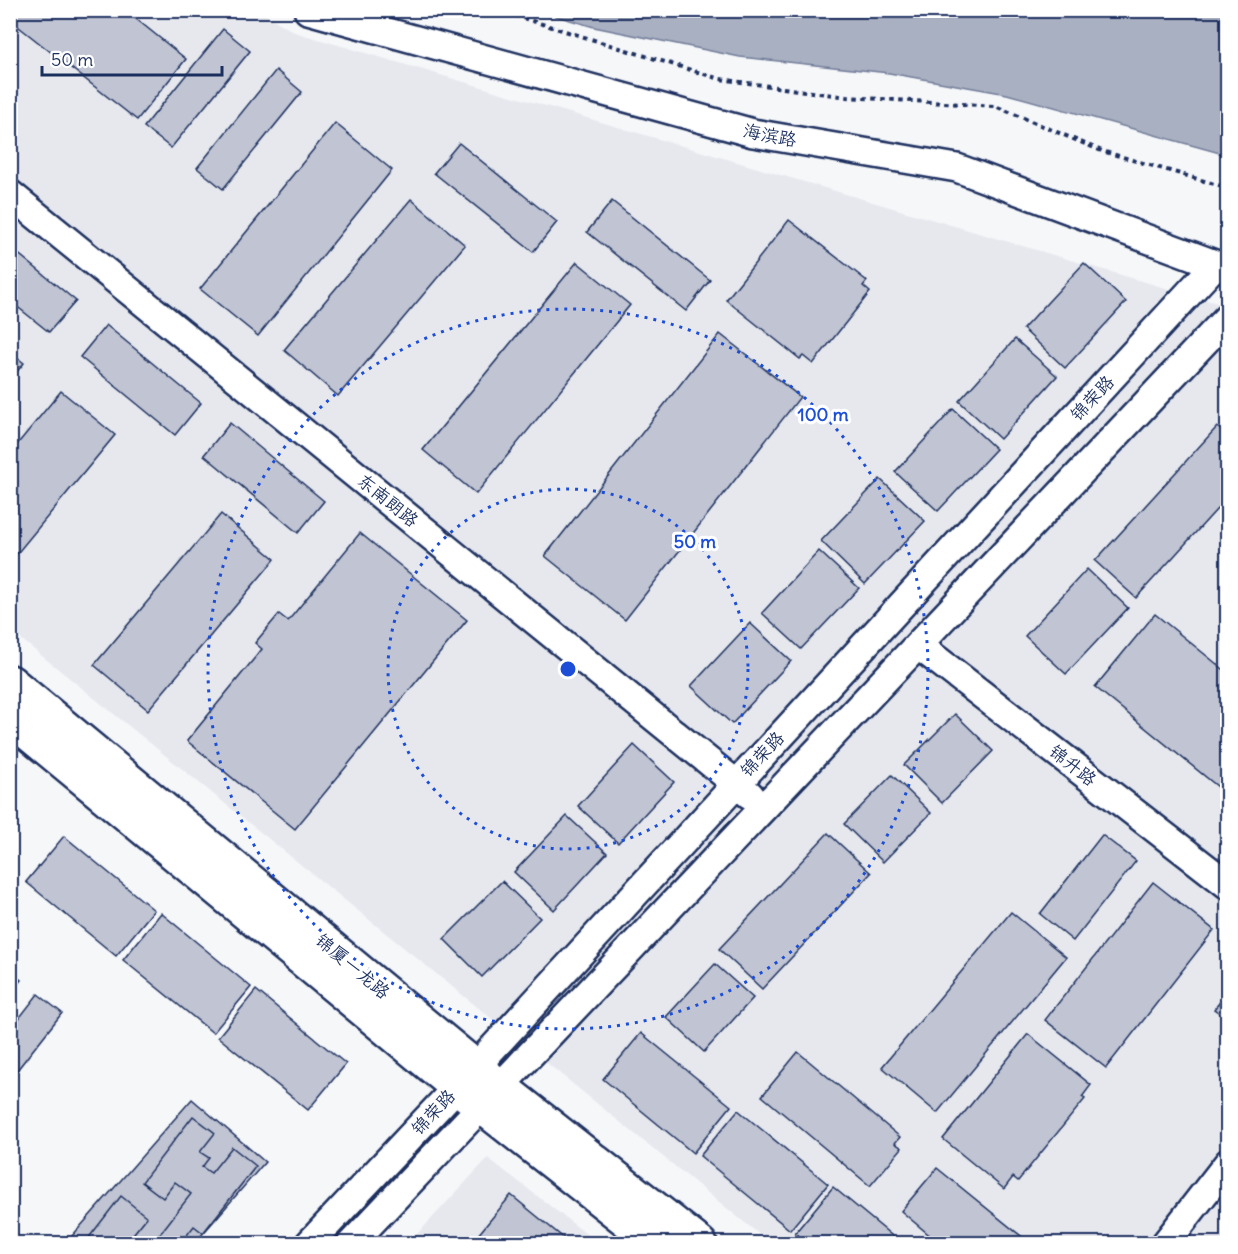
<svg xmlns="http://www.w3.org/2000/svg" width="1238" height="1254" font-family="Delius,'LXGW WenKai TC',sans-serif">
	<rect width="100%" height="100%" fill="#f6f7f9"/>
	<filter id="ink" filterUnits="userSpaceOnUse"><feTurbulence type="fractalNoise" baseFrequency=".0167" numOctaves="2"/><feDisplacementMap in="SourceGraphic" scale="12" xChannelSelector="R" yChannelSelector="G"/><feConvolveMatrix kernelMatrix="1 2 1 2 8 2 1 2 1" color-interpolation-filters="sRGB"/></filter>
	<g filter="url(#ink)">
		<g fill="#e6e8ee">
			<path d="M10 11H260L294 32 1227 306V1243H770L11 631Z"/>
			<path d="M488 1158 598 1243 408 1244Z"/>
		</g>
		<path fill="#a9b0c1" stroke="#707c99" stroke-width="1.5" d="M539 11H1227V155L1007 94 889 73 740 57 594 27Z"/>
		<g fill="#c0c4d3" stroke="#1b2f5e" stroke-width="1.5">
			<path d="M10 10H125L186 59 137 120 10 20Z"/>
			<path d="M223 29 250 51 171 148 144 127Z"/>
			<path d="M276 70 302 92 223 189 197 168Z"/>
			<path d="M335 123 392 170 258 336 200 289Z"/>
			<path d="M459 143 557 222 533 252 434 173Z"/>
			<path d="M411 199 465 245 338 396 284 350Z"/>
			<path d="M612 201 710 280 686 311 587 232Z"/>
			<path d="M789 220 867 281 863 286 870 292 813 364 803 356 800 359 726 300Z"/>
			<path d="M10 247 76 301 49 332 10 301Z"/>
			<path d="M577 262 630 305 476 494 423 450Z"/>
			<path d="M1084 263 1126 302 1065 368 1023 329Z"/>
			<path d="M106 325 201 403 175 435 80 357Z"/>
			<path d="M720 334 800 397 625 620 545 556Z"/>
			<path d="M1015 339 1057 376 1000 439 959 401Z"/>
			<path d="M10 352 24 363 10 380Z"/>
			<path d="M61 391 115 435 10 562V453Z"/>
			<path d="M953 409 996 449 938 511 895 472Z"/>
			<path d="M230 423 324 501 298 533 204 455Z"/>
			<path d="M1217 427 1228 436V497L1136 598 1095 561Z"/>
			<path d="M880 479 925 521 865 584 821 541Z"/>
			<path d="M221 514 275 559 148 710 94 665Z"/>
			<path d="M360 533 467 620 295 829 187 741 262 649 255 643 279 614 288 621Z"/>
			<path d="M819 551 859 588 801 649 762 613Z"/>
			<path d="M1087 569 1128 608 1066 674 1025 636Z"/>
			<path d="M1155 614 1228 673V795L1095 687Z"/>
			<path d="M750 623 791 661 732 724 691 686Z"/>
			<path d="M955 714 993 751 942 803 904 765Z"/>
			<path d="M634 745 674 782 618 843 578 806Z"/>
			<path d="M892 775 931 813 883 862 844 824Z"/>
			<path d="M567 816 607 853 554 910 514 872Z"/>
			<path d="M828 833 871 873 762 989 719 949Z"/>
			<path d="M1102 835 1136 861 1073 941 1040 914Z"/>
			<path d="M64 836 154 910 116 956 26 882Z"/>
			<path d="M502 881 540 918 482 977 444 939Z"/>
			<path d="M1153 882 1214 930 1106 1068 1045 1020Z"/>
			<path d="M1011 912 1066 957 937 1113 882 1067Z"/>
			<path d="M161 913 251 987 213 1033 123 960Z"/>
			<path d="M715 964 753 998 704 1052 666 1017Z"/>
			<path d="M10 972 21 980 10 994Z"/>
			<path d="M256 990 346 1064 308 1110 218 1037Z"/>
			<path d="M1228 992V1019L1214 1009Z"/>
			<path d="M38 994 62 1013 10 1079V1016L17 1021Z"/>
			<path d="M641 1033 731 1106 693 1153 603 1079Z"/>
			<path d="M1028 1034 1091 1085 1082 1097 1085 1099 1018 1181 1013 1177 1004 1189 943 1139Z"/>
			<path d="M798 1052 900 1137 895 1143 902 1148 870 1186 762 1096Z"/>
			<path d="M192 1099 265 1162 194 1244H65Z"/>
			<path d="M738 1110 828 1184 790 1230 700 1156Z"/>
			<path d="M193 1116 215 1133 200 1152 209 1158 202 1167 211 1173 232 1147 256 1166 203 1233 194 1226 180 1244H152L191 1194 175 1182 163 1198 142 1182Z"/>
			<path d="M937 1168 1026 1240 1023 1244H940L901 1211Z"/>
			<path d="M833 1187 902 1244H808L795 1233Z"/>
			<path d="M511 1195 571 1244H476L473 1241Z"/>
			<path d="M121 1196 147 1217 130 1238 137 1244H84Z"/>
		</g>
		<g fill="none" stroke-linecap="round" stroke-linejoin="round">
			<g stroke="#1b2f5e" stroke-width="32">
				<g id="street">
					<path d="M308 10 753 133 957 168 1228 269"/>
					<path d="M10 194 750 795"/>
					<path d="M918 645 1228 885"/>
					<path d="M309 1244 457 1087 1215 265"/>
					<path d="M351 1244 1228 317"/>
					<path d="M1165 1244 1228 1163"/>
				</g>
			</g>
			<g stroke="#1b2f5e" stroke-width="38">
				<g id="secondary">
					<path d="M10 682 474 1066 700 1244"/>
					<path d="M10 718 457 1087 657 1244"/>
				</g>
			</g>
			<path stroke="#1b2f5e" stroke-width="4" stroke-dasharray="4.5 4.5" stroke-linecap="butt" d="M497 10 720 79 847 97 995 106 1102 151 1228 188"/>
			<use href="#street" stroke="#fff" stroke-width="27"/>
			<use href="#secondary" stroke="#fff" stroke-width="33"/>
		</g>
	</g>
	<g fill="none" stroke="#1d4ed8" stroke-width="3" stroke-dasharray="3 6">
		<circle cx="568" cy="669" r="180"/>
		<circle cx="568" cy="669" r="360"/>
	</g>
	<g text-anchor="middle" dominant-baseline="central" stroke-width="6" stroke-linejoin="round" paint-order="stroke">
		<g font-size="18" fill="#1b2f5e" stroke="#fff">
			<text transform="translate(770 135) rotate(11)">海滨路</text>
			<text transform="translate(1092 398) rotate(-47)">锦荣路</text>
			<text transform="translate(388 500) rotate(39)">东南朗路</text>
			<text transform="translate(762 754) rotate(-47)">锦荣路</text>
			<text transform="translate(1073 765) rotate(38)">锦升路</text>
			<text transform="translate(353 966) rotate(40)">锦厦一龙路</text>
			<text transform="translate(433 1112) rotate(-47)">锦荣路</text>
		</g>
	</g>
	<circle cx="568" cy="669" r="9" fill="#1d4ed8" stroke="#fff" stroke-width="3"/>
	<g font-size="18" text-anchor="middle" font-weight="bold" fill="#1d4ed8" stroke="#fff" stroke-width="6" stroke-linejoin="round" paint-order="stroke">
		<text x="823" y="421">100 m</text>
		<text x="695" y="548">50 m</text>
	</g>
	<rect width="1238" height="1254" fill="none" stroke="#fff" stroke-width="36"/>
	<rect x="18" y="18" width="1202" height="1218" fill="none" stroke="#1b2f5e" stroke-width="2" filter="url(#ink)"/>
	<path d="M42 66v9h180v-9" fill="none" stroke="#1b2f5e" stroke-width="3"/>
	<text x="51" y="66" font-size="18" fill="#1b2f5e" stroke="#ffffff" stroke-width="4.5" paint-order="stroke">50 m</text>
</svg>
